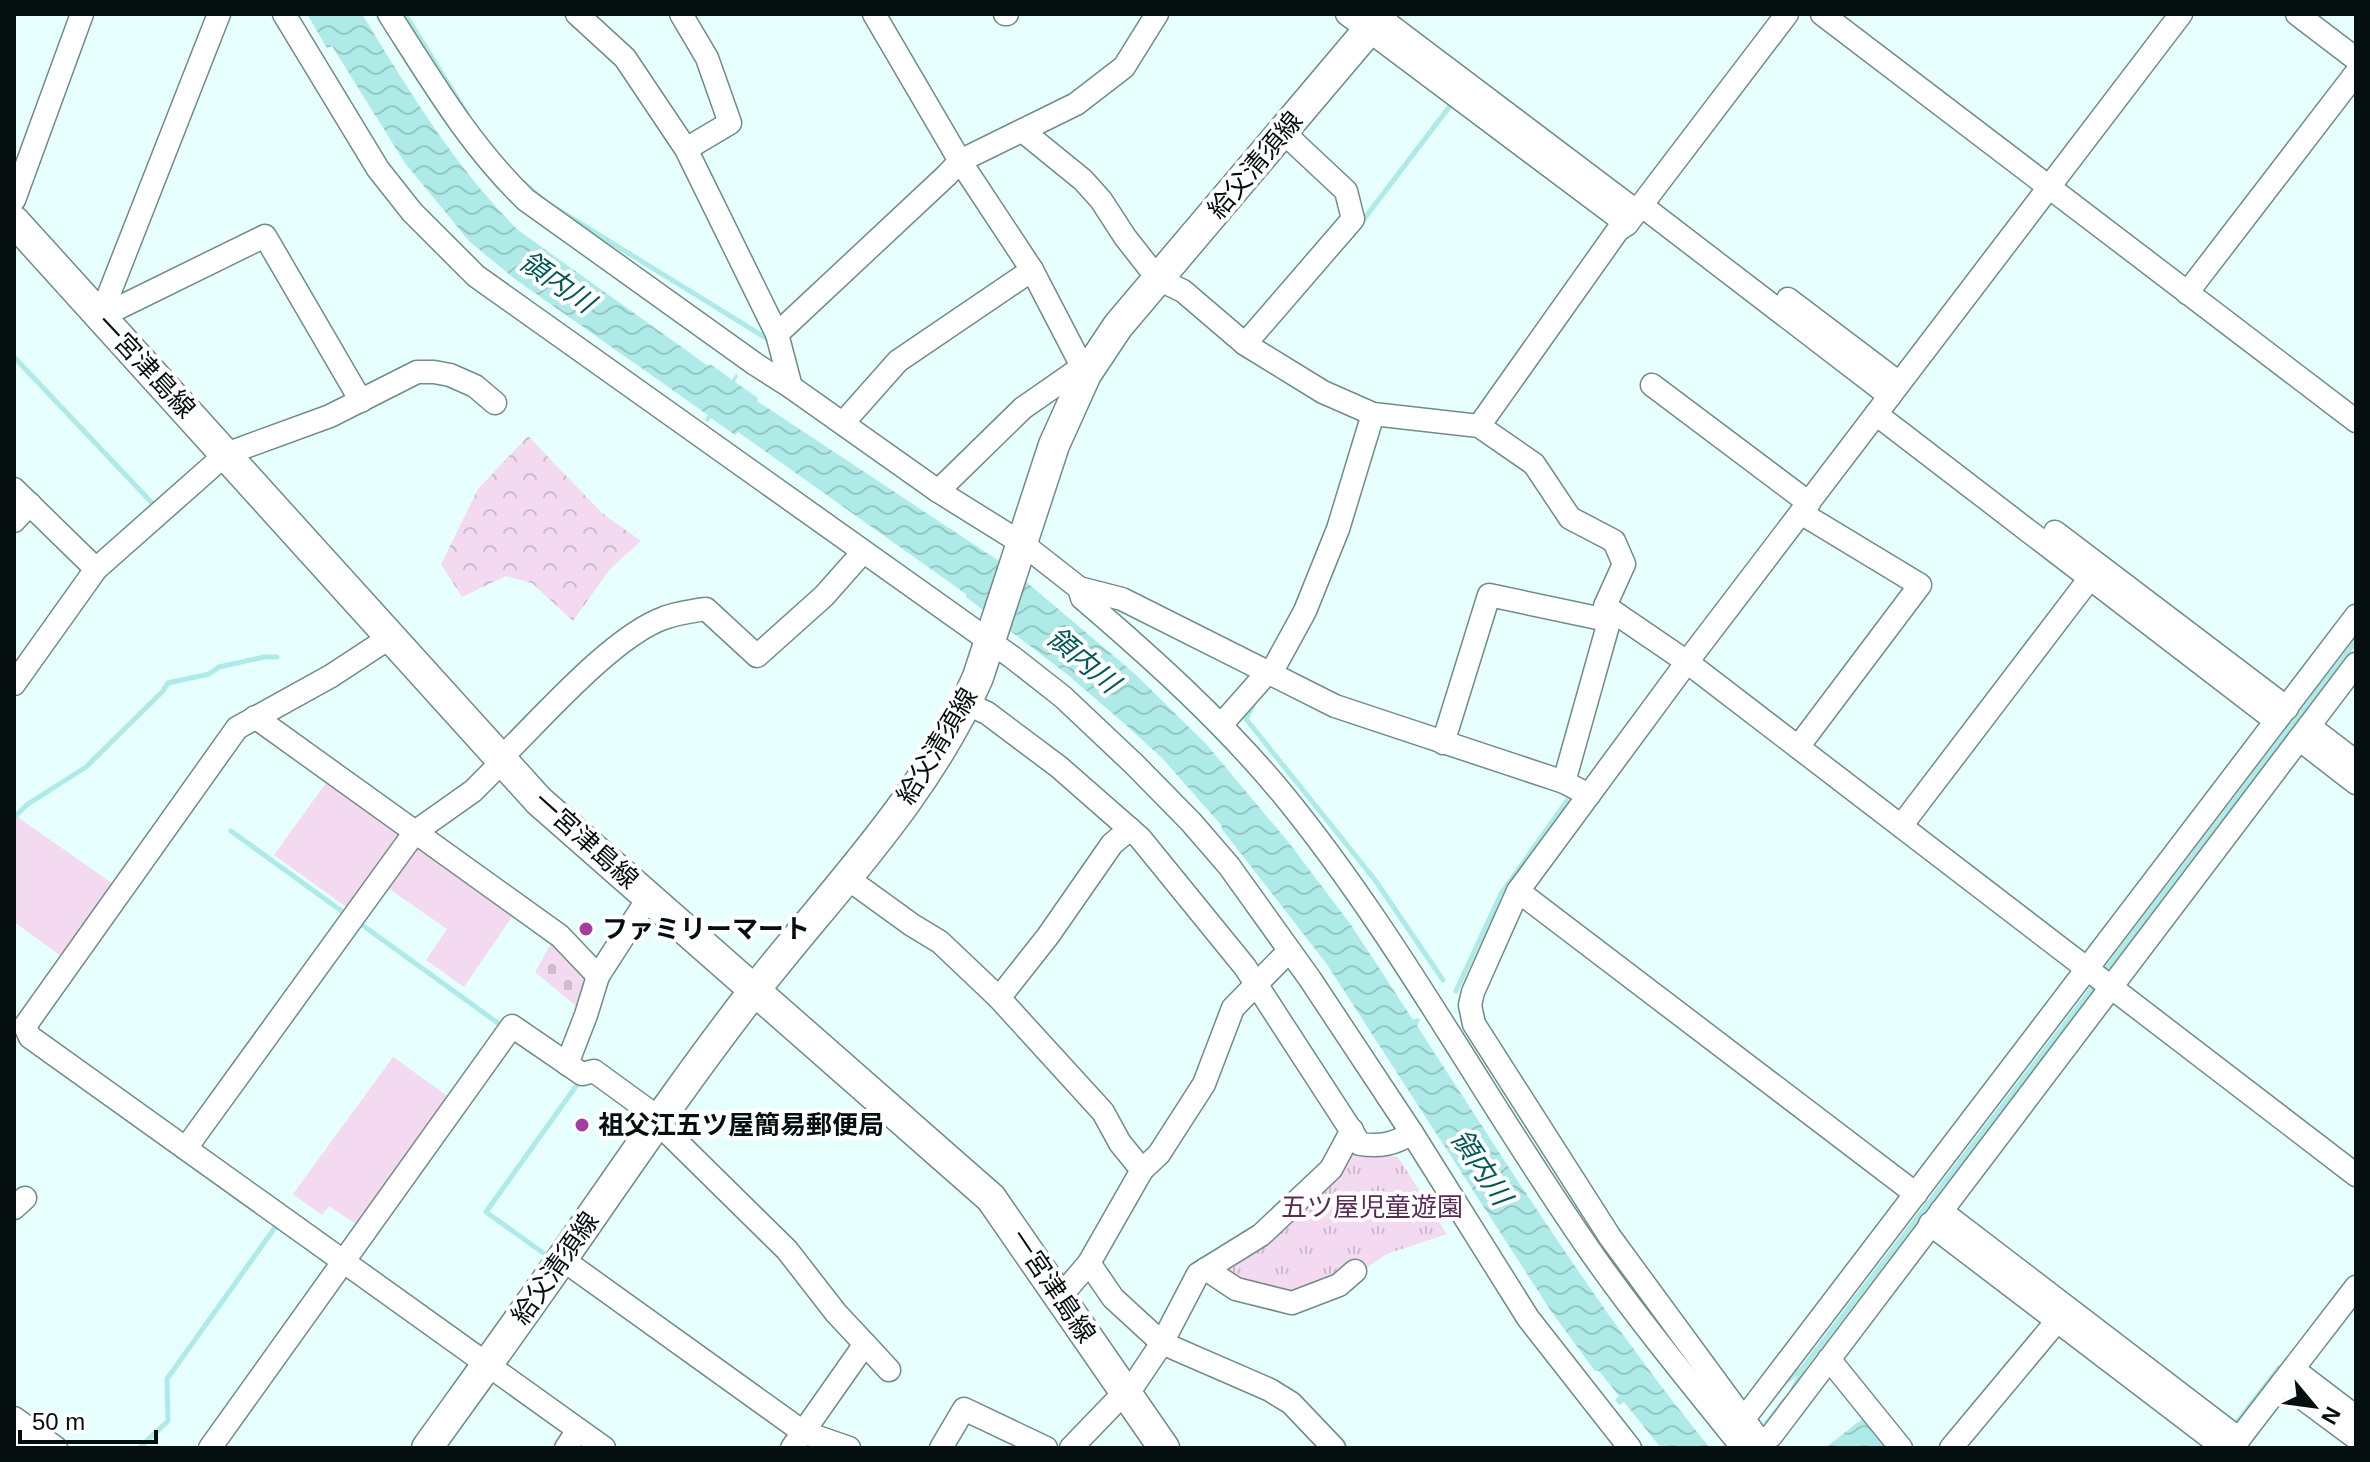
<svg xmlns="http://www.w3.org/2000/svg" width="2370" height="1462" font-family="Helvetica,'Noto Sans JP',sans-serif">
	<defs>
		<pattern id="forest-crowns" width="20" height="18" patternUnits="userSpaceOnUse" patternTransform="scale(2)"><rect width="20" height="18" fill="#f3daf1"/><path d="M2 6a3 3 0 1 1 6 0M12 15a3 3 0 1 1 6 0" fill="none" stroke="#cfbacd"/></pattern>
		<pattern id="cemetery-stones" width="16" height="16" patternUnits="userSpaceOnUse" patternTransform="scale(2)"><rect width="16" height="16" fill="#f3daf1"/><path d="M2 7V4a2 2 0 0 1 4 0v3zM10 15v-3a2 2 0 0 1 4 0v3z" fill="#cfbacd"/></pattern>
		<pattern id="park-tufts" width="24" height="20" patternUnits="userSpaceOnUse" patternTransform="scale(2)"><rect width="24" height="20" fill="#f3daf1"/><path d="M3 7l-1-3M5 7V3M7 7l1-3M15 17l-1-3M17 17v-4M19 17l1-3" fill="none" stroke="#cfbacd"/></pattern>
		<pattern id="water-waves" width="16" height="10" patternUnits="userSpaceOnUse" patternTransform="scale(2)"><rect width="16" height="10" fill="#aeeae7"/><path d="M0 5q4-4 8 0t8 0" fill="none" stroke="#94c8c5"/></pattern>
	</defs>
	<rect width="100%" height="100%" fill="#e7fffd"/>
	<g fill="#f3daf1">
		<path d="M331 776 407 831 353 912 274 855Z"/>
		<path d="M16 816 116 886 65 959 14 922V819Z"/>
		<path d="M412 843 516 911 464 987 426 960 447 929 382 884Z"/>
		<path d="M393 1057 453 1100 360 1227 329 1206 322 1215 293 1194Z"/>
	</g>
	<path fill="url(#forest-crowns)" d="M528 436 602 513 641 541 610 569 573 621 532 583 506 576 462 597 441 564 478 489Z"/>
	<path fill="url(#cemetery-stones)" d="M554 938 593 978 582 1011 535 972Z"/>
	<path fill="url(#park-tufts)" d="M1354 1148 1398 1157 1447 1234 1387 1254 1360 1272 1297 1295 1226 1276 1228 1263 1341 1170Z"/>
	<g fill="url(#water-waves)">
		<path d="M307 14H362C409 91 454 166 518 230L708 366 710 364 732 380 736 374 738 376 735 382 758 398 757 401 1011 569 1135 674 1207 745 1289 843 1351 925 1413 1020 1418 1018 1420 1020 1417 1026C1511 1170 1601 1315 1710 1448H1661L1624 1402 1619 1405 1615 1400 1619 1396 1599 1371H1595L1551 1311 1326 963 1221 828 1222 826 1163 759 1126 725 1068 675 966 597V594L738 432 735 435 711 418 708 422 705 420 708 415 515 279 470 242 405 163 332 46 327 48Z"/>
		<path d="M1862 1419 1885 1448H1825Z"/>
	</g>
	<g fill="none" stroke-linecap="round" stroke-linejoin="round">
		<g stroke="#aeeae7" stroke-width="5">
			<path d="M405 14 467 114"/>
			<path d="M524 183 541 198"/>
			<path d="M552 206 766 338"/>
			<path d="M1364 219 1453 102"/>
			<path d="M14 357 152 503"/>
			<path d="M1254 703 1246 719 1375 880 1443 980"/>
			<path d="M14 817 28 804 86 767 163 691 168 683 209 674 219 667 264 657H277"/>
			<path d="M231 831 347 915"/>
			<path d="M358 922 502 1026"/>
			<path d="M2104 972 2356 641"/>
			<path d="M1456 991 1501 894 1569 798"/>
			<path d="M549 1257 486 1212 579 1082 577 1080"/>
			<path d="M1785 1382 1803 1368 2094 986"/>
			<path d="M1793 1389 1803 1369"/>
			<path d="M1766 1424 1785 1400"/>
			<path d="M2235 1425 2279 1368"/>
			<path d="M139 1448 168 1421 167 1379 276 1226 273 1223"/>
		</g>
		<g stroke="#708b89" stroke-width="25">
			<g id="minor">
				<path d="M284 14 378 169 412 212 476 276 1012 657 1063 697 1134 764 1191 822 1229 866 1310 979 1412 1133 1528 1318 1630 1448"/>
				<path d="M389 14C432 81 469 145 526 200L755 364 791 387"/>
				<path d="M577 14 625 58 686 149 777 334 791 387 938 491 1023 544 1079 588 1082 598C1153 659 1221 720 1281 792 1400 937 1487 1105 1595 1258 1641 1323 1693 1386 1743 1448"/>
				<path d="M681 14 707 58 730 123 686 149"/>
				<path d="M874 14 960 161 1032 270 1086 374"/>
				<path d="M1005 14H1007"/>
				<path d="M1347 14 1627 224"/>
				<path d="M1375 14 1636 211"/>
				<path d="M1822 14 2356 421"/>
				<path d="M2181 14 1687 662 1518 891 1473 992 1470 1005 1474 1024 1610 1237 1759 1440 1771 1436 2356 664"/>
				<path d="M2297 14 2356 59"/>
				<path d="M1024 132 1083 180 1101 200 1125 237 1158 279 1183 291 1245 344 1323 392 1373 414 1479 426 1534 464 1570 518 1614 541 1624 564 1605 606 1687 662 2356 1175"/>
				<path d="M14 200 82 14"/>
				<path d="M1641 205 1890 396"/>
				<path d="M2187 293 2356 73"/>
				<path d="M1788 299 1899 383"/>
				<path d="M100 317 265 236 361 401"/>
				<path d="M100 317 219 14"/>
				<path d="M777 334 947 175 960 161 1076 104 1124 67 1157 14"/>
				<path d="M1245 344 1353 219 1346 191 1283 132"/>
				<path d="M1652 385 1809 503"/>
				<path d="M1876 414 2276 721"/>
				<path d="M843 423 898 361 1032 270"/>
				<path d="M1479 426 1618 230 1627 224 1787 14"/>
				<path d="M14 489 96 569"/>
				<path d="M938 491 1023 408 1082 367"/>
				<path d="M14 521 30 504"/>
				<path d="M2055 532 2287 708"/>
				<path d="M1079 588 1122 599 1335 706 1564 782 1589 795"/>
				<path d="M392 636 331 676 237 728 25 1026 30 1037 604 1448"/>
				<path d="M1270 675 1305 611 1338 529 1373 414"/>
				<path d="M14 684 96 569 226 454 330 416 417 372H434L450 375 475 386 495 403"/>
				<path d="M967 704 987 713 1059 767 1140 838 1245 967 1360 1144C1381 1147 1394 1144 1412 1133"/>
				<path d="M255 717 560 936 598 976"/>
				<path d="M1221 725 1267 673"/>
				<path d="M2309 726 2356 762"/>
				<path d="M2299 739 2356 783"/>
				<path d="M1443 743 1489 595 1607 620"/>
				<path d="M1798 747 1920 585 1801 513"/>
				<path d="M501 758C541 719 613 636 664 618 677 613 692 611 706 609L757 656 824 596 863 552"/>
				<path d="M1564 782 1612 611"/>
				<path d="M1901 826 2090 578"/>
				<path d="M847 878 912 925 940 942 999 998 1103 1112 1120 1143 1142 1170 1089 1263 1060 1297"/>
				<path d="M1518 891 1916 1194"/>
				<path d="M999 998 1048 936 1112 844 1130 829"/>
				<path d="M567 1064 586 1015 598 976 649 897"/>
				<path d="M657 1122 787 1250 836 1313 865 1344 792 1448"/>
				<path d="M186 1148 415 832 473 791 503 761"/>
				<path d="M1142 1170 1159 1154 1204 1084 1233 1008 1289 951"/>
				<path d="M14 1208 25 1198"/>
				<path d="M1941 1211 2239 1439"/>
				<path d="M1930 1224 2224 1448"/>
				<path d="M562 1259 803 1432 849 1448"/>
				<path d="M1089 1263 1113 1298 1162 1343 1198 1274 1261 1235 1331 1169 1352 1130"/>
				<path d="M1206 1269 1236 1289 1292 1303 1339 1285 1355 1271"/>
				<path d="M865 1344 889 1370"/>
				<path d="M1829 1359 1901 1448"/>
				<path d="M2293 1369 2356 1417"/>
				<path d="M2282 1383 2356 1438"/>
				<path d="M1127 1395 1162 1343 1270 1390 1291 1403 1334 1448"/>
				<path d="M14 1418 56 1448"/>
				<path d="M1743 1420 2356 616"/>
				<path d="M14 1448 33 1432"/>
				<path d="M210 1448 512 1026 582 1074 594 1071 660 1119"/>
				<path d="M566 1448 578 1430"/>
				<path d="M941 1448 964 1409 1046 1448"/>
				<path d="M1071 1448 1125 1392"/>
				<path d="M1951 1448 2057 1321"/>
				<path d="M2232 1448 2356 1287"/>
			</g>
		</g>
		<g stroke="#708b89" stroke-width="33">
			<g id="secondary">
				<path d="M14 221 539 801 991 1198 1164 1448"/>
				<path d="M427 1448C473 1384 519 1321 564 1256 626 1167 687 1077 754 991 833 890 927 796 978 677L1054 445 1086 374 1118 326 1382 14"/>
			</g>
		</g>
		<use href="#minor" stroke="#fff" stroke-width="22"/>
		<use href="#secondary" stroke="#fff" stroke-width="30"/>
	</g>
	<g fill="#a43da1" stroke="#fff" stroke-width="3">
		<circle cx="586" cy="929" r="8"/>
		<circle cx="582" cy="1125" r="8"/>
	</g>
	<g text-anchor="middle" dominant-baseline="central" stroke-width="8" stroke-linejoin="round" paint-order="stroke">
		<g font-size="26" fill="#060f0f" stroke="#fff">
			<text transform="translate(1255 165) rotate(-50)">給父清須線</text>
			<text transform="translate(146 366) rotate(47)">一宮津島線</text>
			<text transform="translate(937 746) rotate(-59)">給父清須線</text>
			<text transform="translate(586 840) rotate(42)">一宮津島線</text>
			<text transform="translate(555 1268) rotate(-55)">給父清須線</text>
			<text transform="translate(1053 1286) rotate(56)">一宮津島線</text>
		</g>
		<g font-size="26" font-weight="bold" fill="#060f0f" stroke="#fff" text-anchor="start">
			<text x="602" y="929">ファミリーマート</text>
			<text x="598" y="1125">祖父江五ツ屋簡易郵便局</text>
		</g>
		<g font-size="26" fill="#582b56" stroke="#fff">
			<text x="1372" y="1207">五ツ屋児童遊園</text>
		</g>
		<g font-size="28" font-style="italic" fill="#005a58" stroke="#fff">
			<text transform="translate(557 282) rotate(35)">領内川</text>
			<text transform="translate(1083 660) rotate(40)">領内川</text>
			<text transform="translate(1481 1167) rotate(56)">領内川</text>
		</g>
	</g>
	<rect width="2370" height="1462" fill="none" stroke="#060f0f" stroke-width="32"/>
	<g transform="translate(2314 1406) rotate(119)" stroke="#ffffff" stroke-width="6" paint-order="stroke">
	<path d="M0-6L14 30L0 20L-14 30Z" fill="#060f0f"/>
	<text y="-12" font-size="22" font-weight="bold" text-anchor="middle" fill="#060f0f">N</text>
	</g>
	<path d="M20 1430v12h136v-12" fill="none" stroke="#060f0f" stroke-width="4"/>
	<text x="32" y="1430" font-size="24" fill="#060f0f" stroke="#ffffff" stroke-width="6" paint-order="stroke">50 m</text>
</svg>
